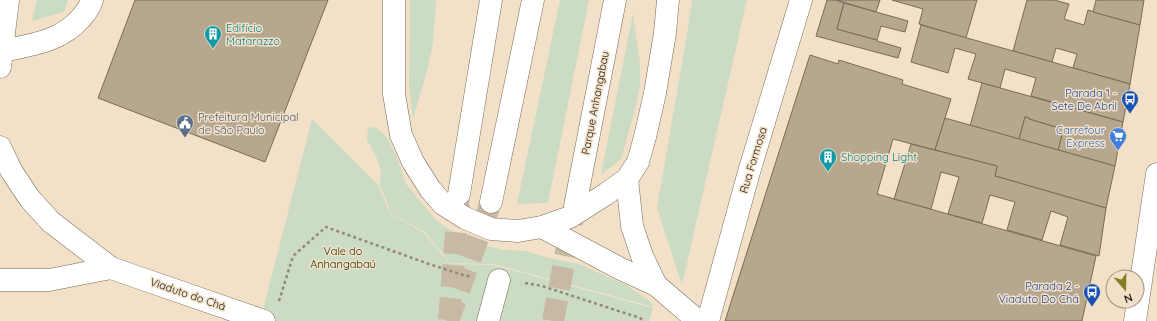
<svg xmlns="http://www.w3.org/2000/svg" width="1157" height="321" font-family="Quicksand,sans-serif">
	<rect width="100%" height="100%" fill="#f2e1c8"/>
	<g fill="#ccdbc3">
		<path d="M37 0H68L64 12 32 21Z"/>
		<path d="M410 0H436L433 43 428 67 413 119 409 86Z"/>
		<path d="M560 0H589L548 203 517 204Z"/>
		<path d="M692 0H747L682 285 657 208 686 40Z"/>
		<path d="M633 13 640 63V85L636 106 621 159 601 175Z"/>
		<path d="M312 119 378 185 390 213 424 233 450 264 493 265 653 308 649 321H260Z"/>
		<path d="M376 127 386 136 396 155 406 184 436 220 449 229 480 244 503 250 526 251 545 257 579 264 624 284 651 302 654 306H650L494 264 450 263 425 232 391 213 380 185 381 172 376 156 367 140 368 128Z"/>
	</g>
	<g fill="#b7a78f" stroke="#7a6b54">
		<path d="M135 0H328L265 162 98 98Z"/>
		<path d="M827 0H836L844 3 837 29 877 40V41L901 48 898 58 816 36Z"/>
		<path d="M836 0H880L876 12Z"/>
		<path d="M892 0H977L966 38 919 24 923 9Z"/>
		<path d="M1027 0H1054L1069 4 1064 19 1084 25 1088 10 1140 25 1130 84 1073 68 1077 54 1056 48 1052 62 1013 51Z"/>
		<path d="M1096 0H1144L1140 25 1093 12Z"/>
		<path d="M844 3 908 21 905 32 881 26 877 40 837 29Z"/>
		<path d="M921 25 1130 84 1123 122 1031 96 1036 78 1005 69 1000 88 968 79 976 54 955 48 948 73 911 62Z"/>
		<path d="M810 55 838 64 839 60 903 80 902 84 951 99 935 150 893 139 877 194 1096 256 1082 321H725Z"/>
		<path d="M982 83 1123 122 1115 166 1058 150 1064 127 1059 125V128L1029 119V118L1025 117 1019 139 970 126Z"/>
		<path d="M1025 117 1029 118V119L1059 128V125L1064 127 1058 150 1019 139Z"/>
		<path d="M945 118 1115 166 1106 208 995 176 997 166 935 150Z"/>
		<path d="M911 144 997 166 995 176 1106 208 1099 256 1060 245 1068 217 1051 211 1042 240 1007 230 1015 202 990 195 982 223 948 214 959 177 941 172 931 209 894 199Z"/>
	</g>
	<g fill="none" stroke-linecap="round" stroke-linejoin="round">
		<path stroke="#c8b9a4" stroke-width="22" stroke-dasharray="22 11" stroke-linecap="butt" d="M449 320 459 195"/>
		<g stroke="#c8b9a4" stroke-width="22" stroke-dasharray="22 11" stroke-linecap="butt">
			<path d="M448 321 491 202"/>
			<path d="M553 321 575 206"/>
		</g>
		<g stroke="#796a54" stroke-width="23">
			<g id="minor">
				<path d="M2 51C31 45 60 42 81 18 86 12 90 8 92 0"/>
				<path d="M627 179 632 226 642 256 656 285"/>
				<path d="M542 227 621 269 656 285 698 321"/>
				<path d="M488 321 499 280"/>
				<path d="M708 321 749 172 801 0"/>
			</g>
		</g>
		<g stroke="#796a54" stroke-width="23">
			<g id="major">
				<path d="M0 67 8 0"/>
				<path d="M0 147 12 172 30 199 51 222 111 268 264 321"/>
				<path d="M459 194 491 0"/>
				<path d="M0 280H49L111 268"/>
				<path d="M1135 321 1157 174"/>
			</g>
		</g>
		<g stroke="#796a54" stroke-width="23">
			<g id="highway">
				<path d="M394 0V94L401 135 413 162 430 189 443 204 465 218 491 229 518 231 542 227 570 217 606 194 627 179 638 162 645 137 655 93 665 33 668 0"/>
				<path d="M491 202 533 0"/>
				<path d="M575 206 615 0"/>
			</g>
		</g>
		<g stroke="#948876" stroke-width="2.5" stroke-dasharray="3 3" stroke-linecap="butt">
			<path d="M525 283 542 286 640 318 644 321"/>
			<path d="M279 301 293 256 326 227 429 264 463 275 472 277"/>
		</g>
		<use href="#minor" stroke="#fff" stroke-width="22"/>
		<use href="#major" stroke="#fff" stroke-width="22"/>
		<use href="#highway" stroke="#fff" stroke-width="22"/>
	</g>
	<defs>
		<g id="building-pin" transform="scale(0.9)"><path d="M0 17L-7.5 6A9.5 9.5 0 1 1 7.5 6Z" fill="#0f9aa8" stroke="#f2e1c8"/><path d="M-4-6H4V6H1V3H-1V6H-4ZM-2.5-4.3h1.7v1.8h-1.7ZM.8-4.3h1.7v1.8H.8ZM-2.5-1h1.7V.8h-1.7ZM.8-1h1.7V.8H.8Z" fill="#fff"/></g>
		<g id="bus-pin" transform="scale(0.9)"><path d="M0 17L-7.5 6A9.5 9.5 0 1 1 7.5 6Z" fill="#1a4fb4" stroke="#f2e1c8"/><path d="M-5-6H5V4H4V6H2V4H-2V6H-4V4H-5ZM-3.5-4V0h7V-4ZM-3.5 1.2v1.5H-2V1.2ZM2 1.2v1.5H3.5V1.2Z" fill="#fff"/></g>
		<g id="civic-pin" transform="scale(0.9)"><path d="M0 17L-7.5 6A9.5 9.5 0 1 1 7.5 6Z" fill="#5c6f8a" stroke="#f2e1c8"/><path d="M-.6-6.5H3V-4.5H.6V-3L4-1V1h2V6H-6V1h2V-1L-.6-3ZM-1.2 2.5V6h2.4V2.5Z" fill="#fff"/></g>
		<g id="supermarket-pin" transform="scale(0.9)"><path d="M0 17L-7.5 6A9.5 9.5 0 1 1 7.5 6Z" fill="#3f7fe0" stroke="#f2e1c8"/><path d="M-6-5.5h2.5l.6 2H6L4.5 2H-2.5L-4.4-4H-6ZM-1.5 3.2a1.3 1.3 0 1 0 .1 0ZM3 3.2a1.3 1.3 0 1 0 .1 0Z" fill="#fff"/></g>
	</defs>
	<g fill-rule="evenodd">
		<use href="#building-pin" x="213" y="34"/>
		<use href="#bus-pin" x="1130" y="99"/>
		<use href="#civic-pin" x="185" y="123"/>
		<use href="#supermarket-pin" x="1118" y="136"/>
		<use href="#building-pin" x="828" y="157"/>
		<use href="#bus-pin" x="1092" y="292"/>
	</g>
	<g text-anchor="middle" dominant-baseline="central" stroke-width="3" stroke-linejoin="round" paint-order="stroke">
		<g font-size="11" fill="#0d838f" stroke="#f2e1c8" text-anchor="start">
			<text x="226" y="28">Edifício<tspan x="226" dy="13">Matarazzo</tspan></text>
			<text x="841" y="157">Shopping Light</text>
		</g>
		<g font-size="11" fill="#164399" stroke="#f2e1c8" text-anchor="end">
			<text x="1117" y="93">Parada 1 -<tspan x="1117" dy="13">Sete De Abril</tspan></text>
			<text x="1079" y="286">Parada 2 -<tspan x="1079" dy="13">Viaduto Do Chá</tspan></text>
		</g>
		<g font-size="11" fill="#211b12" stroke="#f2e1c8">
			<text transform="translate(595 103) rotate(-79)">Parque Anhangabau</text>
			<text transform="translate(753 160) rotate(-73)">Rua Formosa</text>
			<text transform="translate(188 294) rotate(19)">Viaduto do Chá</text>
		</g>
		<g font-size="11" fill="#4e5e75" stroke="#f2e1c8" text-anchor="start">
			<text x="198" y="117">Prefeitura Municipal<tspan x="198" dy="13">de São Paulo</tspan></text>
		</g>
		<g font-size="11" fill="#366cbe" stroke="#f2e1c8" text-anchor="end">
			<text x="1105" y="130">Carrefour<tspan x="1105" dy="13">Express</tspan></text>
		</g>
		<g font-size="11" fill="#1b3105" stroke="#f2e1c8">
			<text x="343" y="251">Vale do<tspan x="343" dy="13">Anhangabaú</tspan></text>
		</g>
	</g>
	<g transform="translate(1125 289) rotate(160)"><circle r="19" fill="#f2e1c8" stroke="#9e927f"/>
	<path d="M0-3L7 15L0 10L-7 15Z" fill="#887d24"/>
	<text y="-6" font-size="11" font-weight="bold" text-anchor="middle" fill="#211b12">N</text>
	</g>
</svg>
